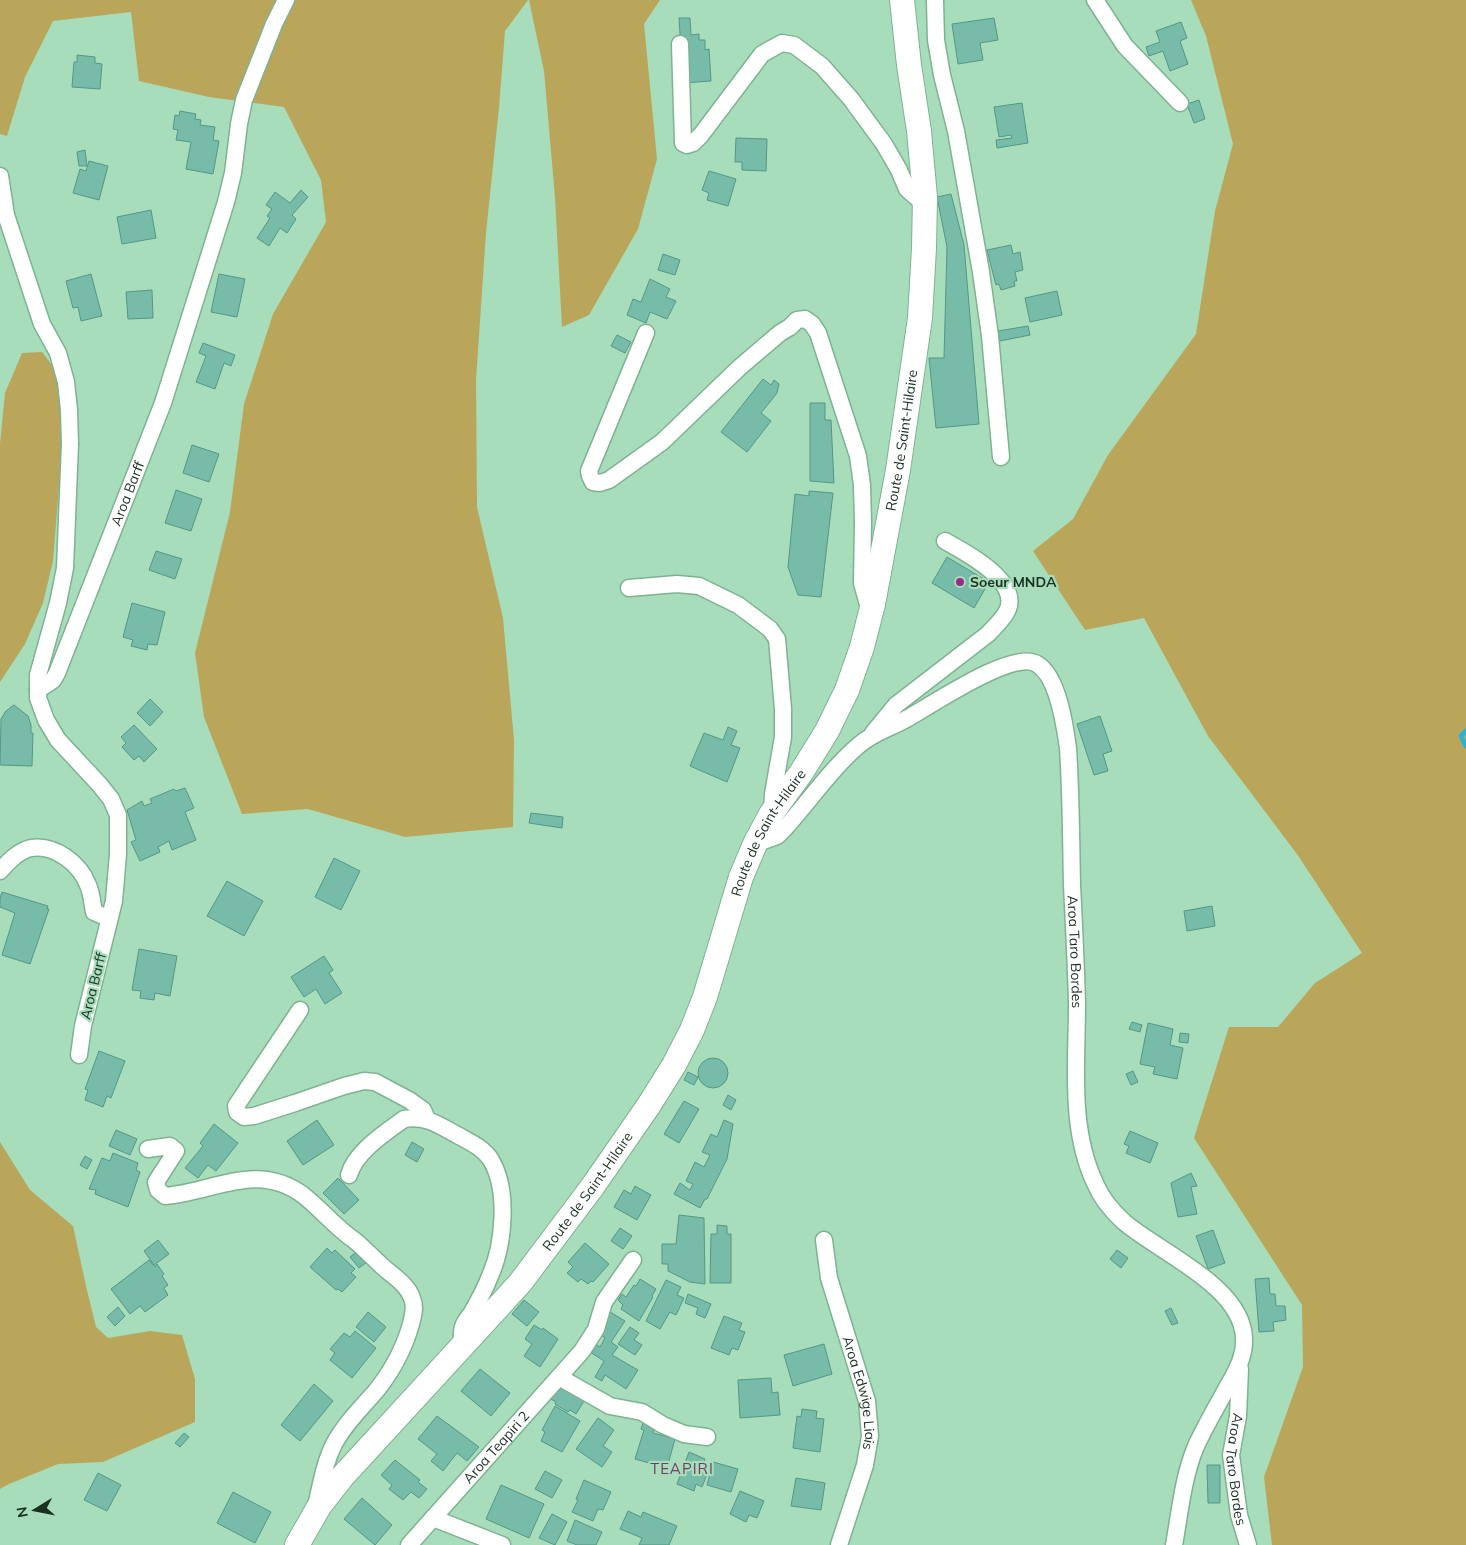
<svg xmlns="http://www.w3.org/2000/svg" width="1466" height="1545" font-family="Mulish,sans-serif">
	<rect width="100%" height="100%" fill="#a7ddba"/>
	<g fill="#b9a65a">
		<path d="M0 0H528L505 31 499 108 486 233 476 380 477 507 503 618 514 740 513 827 405 837 308 809 242 814 204 717 195 653 230 512 244 404 273 314 326 222 321 180 284 107 209 97 139 81 131 12 53 21 25 77 7 136 0 134Z"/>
		<path d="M529 0H660L644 24 657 159 638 229 589 315 562 327 555 197 544 71Z"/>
		<path d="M1191 0H1466V1545H1272L1264 1477 1303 1367 1302 1305 1194 1138 1229 1027H1278L1315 983 1362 953 1297 854 1208 736 1144 618 1085 630 1033 551 1073 519 1108 455 1196 334 1215 211 1233 144 1206 36Z"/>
		<path d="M42 352 60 375 64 424 53 561 43 603 25 644 0 682V444L5 393 22 353Z"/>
		<path d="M0 1142 30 1190 73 1226 86 1286 96 1327 108 1338 150 1331 182 1335 195 1379V1422L103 1462 58 1464 9 1484 0 1489Z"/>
	</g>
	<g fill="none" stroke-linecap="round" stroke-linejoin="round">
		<path stroke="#2cb3d0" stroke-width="5" d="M1466 731 1461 736 1466 746"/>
	</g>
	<g fill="#77bba9" stroke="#549787">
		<path d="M679 18H690L691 35 699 34V40H705V50L709 49 711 81 683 83Z"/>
		<path d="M994 18 998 40 980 43 983 60 958 64 952 24Z"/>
		<path d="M1181 22 1187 38 1180 41 1188 64 1170 71 1163 51 1149 56 1146 47 1160 42 1156 31Z"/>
		<path d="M77 55 95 57V63L102 64 100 89 72 87 74 62H77Z"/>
		<path d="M1199 100 1205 119 1194 123 1187 104Z"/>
		<path d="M1022 103 1028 143 997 148 996 140 1012 138 1011 135 999 137 994 107Z"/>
		<path d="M180 111 196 114 195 119 201 120 200 125 215 127 213 140 219 141 213 174 186 169 191 142 176 140 178 130 173 129 175 115 179 116Z"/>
		<path d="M736 138 767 139 766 171 742 170V162H735Z"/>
		<path d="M85 150 87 166H79L77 152Z"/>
		<path d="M89 161 108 166 99 200 73 193 80 169 86 171Z"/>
		<path d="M709 171 736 179 728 206 707 200 709 193 702 190Z"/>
		<path d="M301 190 308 197 292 215 296 219 287 233 280 228 269 246 257 238 270 218 267 216 272 209 266 205 275 192 290 203Z"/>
		<path d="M951 194 964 245 979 424 936 428 929 358H944L947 247 937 197Z"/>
		<path d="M151 210 156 238 122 244 117 217Z"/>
		<path d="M1011 245 1013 254 1020 252 1023 270 1015 272 1017 281H1014L1015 286 1001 290 999 284 996 285 987 250Z"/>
		<path d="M663 254 680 260 675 275 658 270Z"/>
		<path d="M91 274 102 316 81 321 78 307 73 308 66 281Z"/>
		<path d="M219 274 245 279 237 317 211 312Z"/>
		<path d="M650 279 670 289 666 297 676 301 667 319 650 312 646 323 627 315 633 299 641 302Z"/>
		<path d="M152 290 153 318 128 319 126 292Z"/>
		<path d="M1057 291 1062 315 1030 322 1025 298Z"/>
		<path d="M1028 326 1030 335 1000 341 998 331Z"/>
		<path d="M617 335 631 342 625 353 611 346Z"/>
		<path d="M203 343 235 355 231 366 224 363 215 389 196 382 206 356 199 353Z"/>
		<path d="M763 379 771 385 774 380 779 384 777 393 761 413 771 421 747 452 721 432Z"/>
		<path d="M810 403H825V420H831L834 483 810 481Z"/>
		<path d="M192 445 219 454 209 482 183 473Z"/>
		<path d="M176 490 202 499 191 531 165 523Z"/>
		<path d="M809 491 833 493 821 597 798 595 788 567 795 494 809 496Z"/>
		<path d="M156 551 182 559 175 579 149 570Z"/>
		<path d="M947 557 989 582 974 608 932 583Z"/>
		<path d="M132 603 165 612 157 645 148 644 147 650 131 646 133 640 123 637Z"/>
		<path d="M150 699 163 712 150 726 137 713Z"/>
		<path d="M14 705 28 716 31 725V733H33L32 766 0 765 1 719 6 711Z"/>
		<path d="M1100 716 1112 751 1103 754 1108 771 1094 775 1077 724Z"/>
		<path d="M134 725 157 749 144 762 139 756 134 760 122 747 126 743 121 737Z"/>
		<path d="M728 727 737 731 731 745 740 748 727 782 690 766 704 733 723 740Z"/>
		<path d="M185 788 194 808 185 812 196 840 172 850 169 841 158 847 160 852 140 861 131 842 136 840 127 810 142 801 144 806 152 803 150 799 174 789 176 791Z"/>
		<path d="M531 813 563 817 562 828 529 823Z"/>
		<path d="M334 858 360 871 341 910 315 897Z"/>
		<path d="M227 881 263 901 244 936 207 916Z"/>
		<path d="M2 892 48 906 47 909H49L30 964 2 955 15 913 0 907V898Z"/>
		<path d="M1212 906 1215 926 1187 931 1184 911Z"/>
		<path d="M139 949 177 956 170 996 155 993 154 1000 140 998 141 991 132 990Z"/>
		<path d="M324 956 333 970 329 973 342 993 325 1004 316 989 304 997 291 977Z"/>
		<path d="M1132 1022 1142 1025 1140 1032 1129 1029Z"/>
		<path d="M1148 1023 1173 1029 1170 1045 1183 1048 1177 1079 1153 1074 1155 1067 1140 1064Z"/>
		<path d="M1180 1033 1189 1034 1188 1043 1179 1042Z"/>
		<path d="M99 1051 125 1061 111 1098 107 1096 103 1107 85 1100 88 1090 85 1089Z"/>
		<circle cx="713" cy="1073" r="15"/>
		<path d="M1133 1071 1138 1082 1131 1085 1126 1074Z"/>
		<path d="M688 1072 698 1077 694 1085 684 1080Z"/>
		<path d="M728 1095 736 1100 731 1110 723 1105Z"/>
		<path d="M684 1101 699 1109 679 1143 664 1134Z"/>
		<path d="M317 1120 334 1145 303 1165 287 1141Z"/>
		<path d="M724 1120 733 1124 727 1159 707 1199H705L700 1208 674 1194 680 1183 690 1190 693 1184 686 1181 695 1162 704 1167 710 1155 702 1152 711 1134 717 1137Z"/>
		<path d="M214 1124 238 1143 216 1171 208 1165 198 1178 185 1168 203 1146 200 1143Z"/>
		<path d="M116 1130 137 1139 130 1155 109 1146Z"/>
		<path d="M1130 1131 1158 1143 1150 1163 1126 1153 1129 1146 1124 1144Z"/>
		<path d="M412 1142 424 1149 417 1162 405 1155Z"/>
		<path d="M113 1153 138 1163 136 1170 140 1172 128 1207 95 1194 96 1190 89 1189 102 1158 110 1161Z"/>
		<path d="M85 1156 92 1160 87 1169 80 1165Z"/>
		<path d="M1191 1173 1197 1186 1191 1187 1197 1214 1178 1217 1171 1183Z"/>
		<path d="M338 1178 359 1200 344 1214 323 1193Z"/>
		<path d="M635 1186 651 1195 637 1220 614 1207 624 1190 631 1194Z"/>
		<path d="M679 1215 704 1218 705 1284 690 1282 668 1271V1264H662V1244H676Z"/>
		<path d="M717 1225 727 1226V1234H731V1283H710L711 1234H717Z"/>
		<path d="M620 1228 632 1236 623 1249 611 1241Z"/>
		<path d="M1213 1230 1225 1263 1208 1269 1196 1236Z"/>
		<path d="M158 1240 169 1254 154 1265 144 1251Z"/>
		<path d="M585 1243 609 1264 593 1282 591 1281 588 1284 581 1279 578 1282 567 1273 573 1267 568 1262Z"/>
		<path d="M327 1248 332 1253 335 1250 355 1269 351 1273 356 1277 342 1292 338 1289 336 1290 310 1267Z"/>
		<path d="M1117 1250 1128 1258 1121 1268 1110 1259Z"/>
		<path d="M358 1251 367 1262 359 1268 350 1257Z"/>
		<path d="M149 1260 155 1267 157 1264 164 1274 162 1276 168 1285 164 1288 168 1295 145 1312 140 1306 130 1314 111 1289Z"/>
		<path d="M1269 1278 1270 1294H1275L1276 1306H1285L1286 1320 1273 1322 1274 1331 1259 1332 1255 1279Z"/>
		<path d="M640 1279 656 1289 652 1296 653 1297 639 1321 621 1309 623 1305 618 1300 622 1294 626 1297 634 1285 636 1286Z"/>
		<path d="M666 1280 681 1287 677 1295 684 1298 676 1315 670 1312 660 1329 646 1321Z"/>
		<path d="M688 1294 711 1304 705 1318 696 1314 698 1308 685 1303Z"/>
		<path d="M524 1300 539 1312 527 1326 512 1314Z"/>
		<path d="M118 1307 125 1316 115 1326 107 1317Z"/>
		<path d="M1171 1308 1178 1323 1172 1325 1165 1311Z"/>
		<path d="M368 1312 386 1327 374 1342 356 1327Z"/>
		<path d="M610 1312 625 1321 611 1342 618 1347 612 1355 638 1370 626 1389 605 1375 602 1381 595 1377 604 1361 587 1350 592 1342 600 1347 605 1338 597 1333Z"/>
		<path d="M724 1316 742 1323 739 1330 745 1332 738 1350 732 1348 729 1355 711 1348Z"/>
		<path d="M534 1325 542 1330 543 1328 558 1339 540 1367 524 1356 532 1344 525 1339Z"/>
		<path d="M630 1327 639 1333 634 1340 642 1345 635 1355 618 1344Z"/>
		<path d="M355 1331 376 1348 352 1378 330 1360 335 1353 330 1349 344 1333 350 1337Z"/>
		<path d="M824 1344 832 1374 793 1386 784 1355Z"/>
		<path d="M480 1369 510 1393 491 1416 461 1391Z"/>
		<path d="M771 1378 772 1393 778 1392 780 1415 740 1418 738 1380Z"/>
		<path d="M314 1384 333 1401 300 1441 281 1425Z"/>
		<path d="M559 1386 584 1401 576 1414 570 1410 568 1412 555 1404 556 1402 551 1399Z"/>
		<path d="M555 1406 580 1421 562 1452 541 1441 545 1432 542 1430Z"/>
		<path d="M802 1409 817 1411 816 1418 824 1419 820 1452 793 1448 797 1416 801 1417Z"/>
		<path d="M437 1416 479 1447 467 1461 457 1453 443 1471 431 1461 437 1454 418 1439Z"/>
		<path d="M598 1418 614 1430 603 1446 612 1452 602 1467 576 1449Z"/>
		<path d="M644 1420 655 1424 653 1433 675 1439 667 1468 635 1459 644 1430 641 1429Z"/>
		<path d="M184 1433 189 1437 180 1447 175 1443Z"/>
		<path d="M689 1452 705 1459 702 1466 709 1469 702 1487 696 1484 694 1491 677 1484Z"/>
		<path d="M395 1460 420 1480 418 1482 427 1489 419 1498 411 1492 403 1500 389 1489 392 1485 381 1475Z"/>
		<path d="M713 1462 738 1469 731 1492 707 1485Z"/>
		<path d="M1207 1465H1220V1503H1208Z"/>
		<path d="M545 1471 562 1480 552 1498 535 1489Z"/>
		<path d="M98 1473 121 1485 107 1511 84 1500Z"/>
		<path d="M796 1478 825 1483 821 1510 791 1506Z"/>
		<path d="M584 1480 611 1492 603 1510 598 1509 593 1521 572 1512 578 1500 576 1499Z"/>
		<path d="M501 1485 544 1504 529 1538 486 1519Z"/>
		<path d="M740 1491 764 1501 757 1518 749 1515 746 1522 730 1514Z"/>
		<path d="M233 1492 271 1512 255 1543 217 1523Z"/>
		<path d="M362 1498 392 1525 375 1545 344 1519Z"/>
		<path d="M628 1511 641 1517 643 1512 677 1526 669 1545H639L642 1538 620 1529Z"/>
		<path d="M552 1514 567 1522 555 1545 539 1538Z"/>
		<path d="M575 1520 602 1532 596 1545H577L567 1541Z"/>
	</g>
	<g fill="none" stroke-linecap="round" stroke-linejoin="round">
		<g stroke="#7eb391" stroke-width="19">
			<g id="minor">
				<path d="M935 0 936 40 942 75 956 131 981 272 990 336 1001 457"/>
				<path d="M1095 0 1125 46 1180 103"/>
				<path d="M680 44 683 143 687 145 693 143 701 135 762 54 782 43 794 45 822 66 851 99 884 144 899 170 907 189 925 205"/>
				<path d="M0 176 6 215 42 324 58 353 66 382 69 410 70 444 65 568 58 603 38 675V698L46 720 58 740 99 784 111 799 118 815V854L114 901 83 1026 79 1055"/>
				<path d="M646 333 589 471 590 476 593 482 600 483 609 480 662 442 740 367 780 333 790 327 797 320 805 319 812 324 818 333 858 456 862 485 863 522 862 583 869 608"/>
				<path d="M629 588 677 584 699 586 738 605 770 629 777 639 783 709V737L773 794 772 812"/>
				<path id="s1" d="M38 690 53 680 57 673 163 403 226 202 233 173 239 124 244 100 274 24 286 0"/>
				<path d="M873 733 896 705 988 634C995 626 1004 619 1008 609 1019 580 965 552 945 541"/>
				<path id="s2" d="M755 844 777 836 786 827C810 800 831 769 859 745 874 732 891 728 908 718 932 705 1013 649 1037 664 1058 676 1065 726 1068 748 1071 793 1071 839 1072 885 1074 925 1076 964 1077 1004 1077 1063 1069 1128 1095 1183 1101 1198 1112 1211 1124 1222 1159 1252 1242 1286 1244 1338 1245 1360 1233 1376 1223 1395 1214 1411 1204 1429 1196 1446 1183 1477 1180 1512 1174 1545"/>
				<path d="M0 871C8 862 18 851 31 848 55 844 80 864 88 885 92 894 92 903 94 912L101 915 110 917"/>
				<path d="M300 1010 236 1106 237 1112 244 1117 254 1116 295 1103 344 1086 364 1081 375 1082 409 1100 423 1110 427 1119"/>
				<path d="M148 1149 170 1146 176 1151 156 1182 158 1190 165 1196C214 1192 257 1161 303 1195 321 1209 335 1227 354 1240 364 1248 372 1257 382 1266 393 1276 407 1284 412 1298 416 1307 413 1316 411 1324 404 1349 392 1371 376 1391 361 1408 345 1424 334 1444 324 1464 321 1485 316 1506"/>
				<path d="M349 1175C355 1152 386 1132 404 1119 428 1115 441 1127 461 1137 472 1143 484 1149 491 1160 509 1190 504 1245 490 1276 485 1289 478 1302 471 1314 468 1318 464 1322 463 1327 461 1332 462 1340 462 1346"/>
				<path id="s3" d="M824 1240 829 1278 867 1401 870 1436 865 1465 839 1545"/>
				<path id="s4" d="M1240 1369 1238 1416 1231 1455 1239 1515 1248 1545"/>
				<path d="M559 1377 610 1406 642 1412 663 1425 684 1434 707 1437"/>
				<path d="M433 1518 502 1545"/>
				<path id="s5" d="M409 1545 582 1351 596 1329 604 1302 633 1260"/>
			</g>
		</g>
		<g stroke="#7eb391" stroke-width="26">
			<g id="secondary">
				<path id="s6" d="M297 1545 320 1505 342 1477 520 1283 593 1186 649 1105 674 1065 692 1030 705 997 741 877 755 844 771 814 801 773 827 731 847 690 862 647 873 604 898 470 920 318 924 248 925 197 919 131 909 65 902 0"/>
			</g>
		</g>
		<use href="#minor" stroke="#fff" stroke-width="16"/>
		<use href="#secondary" stroke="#fff" stroke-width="24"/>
	</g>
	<circle fill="#9b2a88" stroke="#a7ddba" stroke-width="2" cx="960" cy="582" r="5"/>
	<g text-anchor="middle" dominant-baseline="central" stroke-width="4.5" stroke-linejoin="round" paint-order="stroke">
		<g font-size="14" fill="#1b3023" stroke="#a7ddba">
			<text stroke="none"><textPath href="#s6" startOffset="1284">Route de Saint-Hilaire</textPath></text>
			<text stroke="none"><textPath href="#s1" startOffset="219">Aroa Barff</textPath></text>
			<text stroke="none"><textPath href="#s6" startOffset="864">Route de Saint-Hilaire</textPath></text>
			<text stroke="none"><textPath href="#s2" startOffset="641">Aroa Taro Bordes</textPath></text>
			<text transform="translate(93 986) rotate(-76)">Aroa Barff</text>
			<text stroke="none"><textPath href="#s6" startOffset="459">Route de Saint-Hilaire</textPath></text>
			<text stroke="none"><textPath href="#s3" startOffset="158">Aroa Edwige Liais</textPath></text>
			<text stroke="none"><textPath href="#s5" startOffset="131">Aroa Teapiri 2</textPath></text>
			<text stroke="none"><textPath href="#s4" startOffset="101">Aroa Taro Bordes</textPath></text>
		</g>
		<g font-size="14" font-weight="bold" fill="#1b3023" stroke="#a7ddba" text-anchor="start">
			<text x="970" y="582">Soeur MNDA</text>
		</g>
		<g font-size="15" letter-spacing="1" fill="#743b67" stroke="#a7ddba">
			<text x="682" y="1468">TEAPIRI</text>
		</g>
	</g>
	<g transform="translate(35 1510) rotate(260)" stroke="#a7ddba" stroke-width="4" paint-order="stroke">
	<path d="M0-4L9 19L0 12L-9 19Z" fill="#1b3023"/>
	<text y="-8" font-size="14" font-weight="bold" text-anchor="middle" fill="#1b3023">N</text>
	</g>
</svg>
